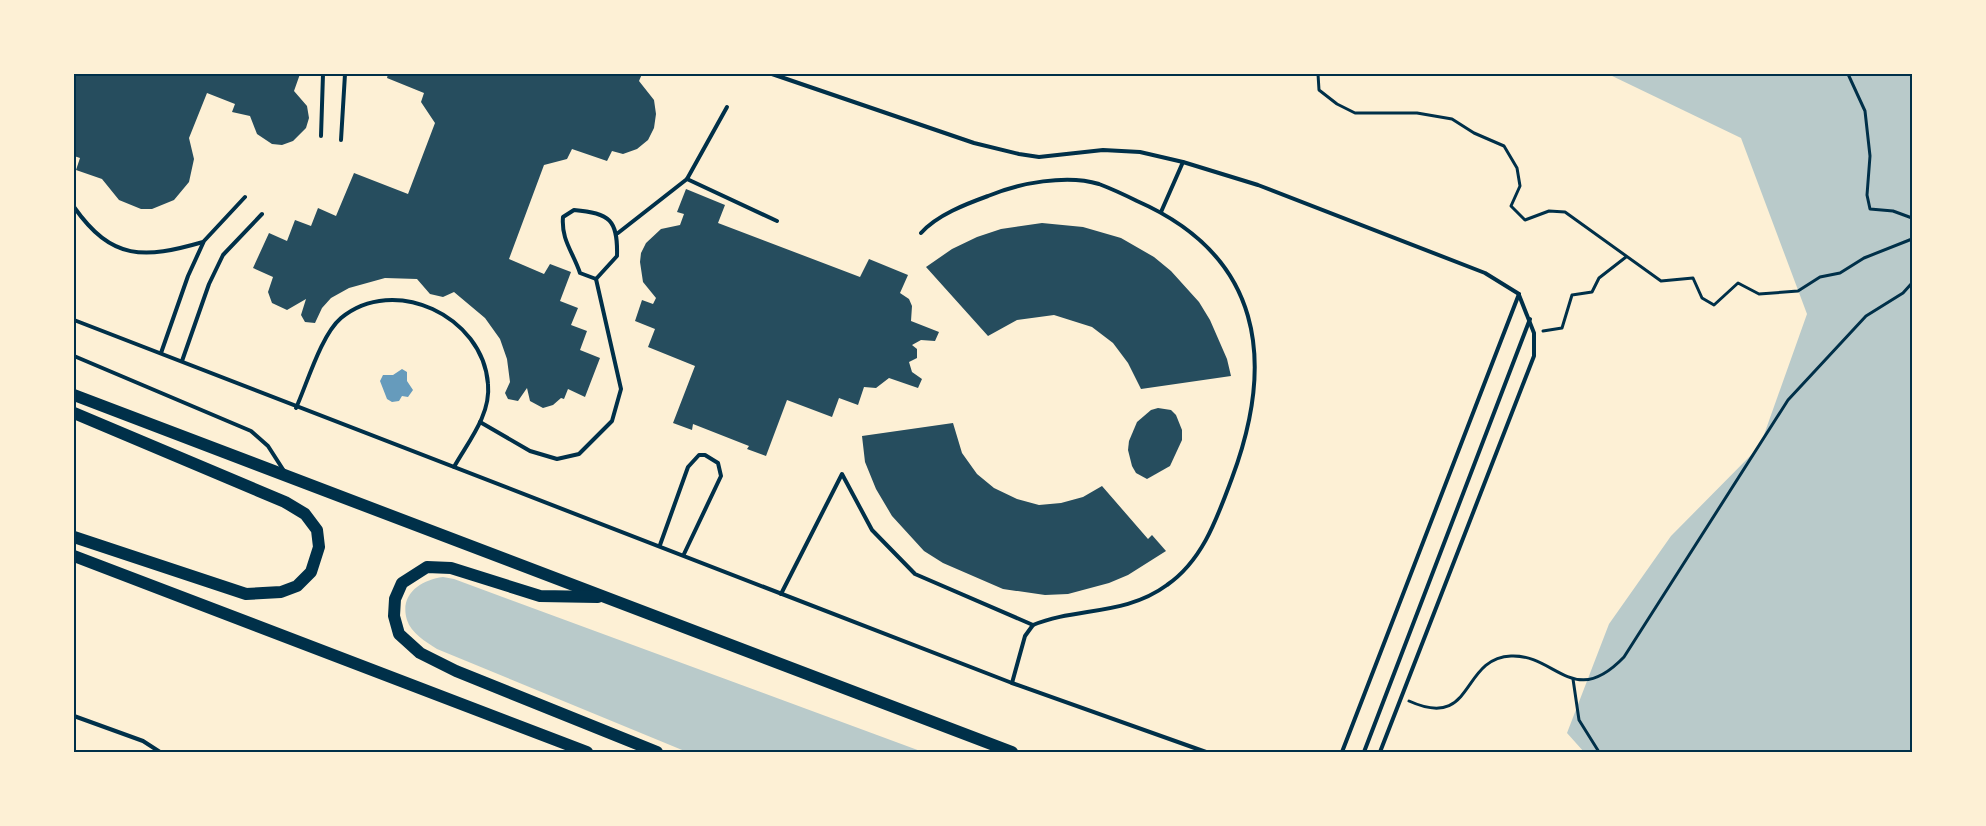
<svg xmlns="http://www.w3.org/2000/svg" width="1986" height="826" font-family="Manrope,sans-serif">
	<rect width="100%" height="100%" fill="#fdf0d5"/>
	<g fill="#b9caca">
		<path d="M1608 74H1912V752H1584L1567 733 1609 624 1671 536 1760 446 1807 314 1741 138Z"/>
		<path d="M443 577 454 579 923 752H687L437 649C426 642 411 633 407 620 399 594 421 580 443 577Z"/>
	</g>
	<path fill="#669bbc" d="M402 369 407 372V381L413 390 408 397 402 396 399 401 392 402 387 399 380 381 383 375H393Z"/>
	<g fill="#264d5e">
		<path d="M74 74H300L294 91 307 106 309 118 306 128 293 141 282 145 272 144 257 134 250 116 232 112 235 104 207 93 189 138 194 159 189 182 174 200 152 209H141L119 200 102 179 76 170 80 158 74 156Z"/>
		<path d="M388 74H642L639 81 654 100 656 114 654 128 648 140 637 149 623 154 612 151 607 161 572 149 567 159 544 165 509 259 544 274 550 264 571 272 560 301 578 308 571 325 587 331 580 350 600 358 585 397 568 389 564 399 561 398 553 405 543 408 530 401 527 388 518 401 508 399 505 393 510 382 507 359 500 339 485 318 454 292 443 297 430 294 417 279 385 278 349 288 331 298 322 308 315 323 305 322 301 315 306 299 287 310 272 303 268 292 273 277 253 268 269 233 287 241 295 220 311 226 318 208 336 216 354 173 408 194 435 123 421 102 424 93 387 78Z"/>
		<path d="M686 189 725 205 718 223 860 277 869 259 908 275 900 293 909 299 912 306 911 321 939 332 935 341 921 340 912 345 917 349V358L909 362 912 372 922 379 918 388 889 378 876 388 864 387 858 405 839 398 832 417 787 400 766 456 747 449 749 446 693 424 692 430 673 423 695 366 648 347 655 329 635 321 642 300 653 304 656 298 643 282 640 262 641 253 646 243 661 229 680 225 684 214 677 212Z"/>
		<path d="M1042 223 1083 227 1121 238 1154 257 1171 271 1199 302 1210 320 1227 359 1231 376 1141 389 1128 363 1113 343 1092 327 1054 315 1017 320 988 336 926 267 952 249 977 237 1001 229Z"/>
		<path d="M1158 408 1171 410 1176 415 1182 430V440L1170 466 1147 479 1136 473 1132 466 1128 450 1129 441 1137 422 1151 410Z"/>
		<path d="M953 423 962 453 977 474 994 488 1017 499 1039 505 1061 503 1083 497 1102 486 1148 539 1152 535 1166 551 1128 575 1109 583 1068 594 1045 595 1003 589 943 563 924 551 892 516 876 489 865 462 862 436Z"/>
	</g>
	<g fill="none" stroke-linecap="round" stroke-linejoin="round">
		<g stroke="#003049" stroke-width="3">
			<path d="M1318 74 1319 90 1337 104 1355 113H1417L1452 119 1474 133 1504 146 1517 168 1520 186 1511 206 1525 220 1549 211 1565 212 1661 281 1693 278 1702 298 1714 305 1738 283 1759 294 1798 291 1820 277 1840 273 1864 258 1912 239"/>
			<path d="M1848 74 1865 111 1870 156 1867 195 1870 209 1893 211 1912 218"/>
			<path d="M1543 331 1562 328 1572 295 1592 292 1599 278 1626 257"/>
			<path d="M1573 679 1579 720 1599 752"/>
			<path d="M1409 701C1475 731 1460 658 1511 656 1556 654 1573 710 1624 657L1788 400 1866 316 1903 293 1912 283"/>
		</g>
		<g stroke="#003049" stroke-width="4">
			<path d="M772 74 974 143 1019 154 1039 157 1103 150 1140 152 1183 162 1258 185 1485 273 1519 294"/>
			<path d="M321 136 323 74"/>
			<path d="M341 140 345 74"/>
			<path d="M687 179 777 221"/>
			<path d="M74 207C112 261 144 259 203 242"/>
			<path d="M574 210C610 213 618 220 617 256L596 279 580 273C573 252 561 240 563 217Z"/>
			<path d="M1161 212 1183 162"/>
			<path d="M618 233 687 179 727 107"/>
			<path d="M921 233C937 215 966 204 988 196 1019 183 1067 174 1099 184 1112 189 1125 195 1137 201 1262 256 1276 360 1232 478 1217 518 1203 560 1167 585 1125 616 1076 607 1033 625L1025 636 1012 683"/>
			<path d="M74 320 1012 683 1206 752"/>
			<path d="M161 353 188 276 204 241 245 197"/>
			<path d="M74 356 251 431 268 446 284 471"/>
			<path d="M182 361 209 284 223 255 262 214"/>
			<path d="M296 408C307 384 321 335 341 318 394 274 483 316 488 384 491 415 468 442 454 467"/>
			<path d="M480 422 530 451 557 459 579 454 612 421 621 389 596 279"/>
			<path d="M660 545 688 467 699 455H705L718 463 721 476 684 554"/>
			<path d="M781 594 842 474 872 530 915 574 1033 625"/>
			<path d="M74 716 143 741 160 752"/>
			<path d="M1342 752 1519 294"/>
			<path d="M1364 752 1530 319"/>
			<path d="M1380 752 1534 356V333L1519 295"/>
		</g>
		<g stroke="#003049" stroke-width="12">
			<path d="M74 395 1012 752"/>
			<path d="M74 413 285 502 305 514 317 530 319 547 311 572 297 586 281 592 246 594 74 537"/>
			<path d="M74 556 587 752"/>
			<path d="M598 597 540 596 451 568 427 567 402 583 395 599 394 616 399 634 420 653 456 671 657 752"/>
		</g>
	</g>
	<rect width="1986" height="826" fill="none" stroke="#fdf0d5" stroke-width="150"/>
	<rect x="75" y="75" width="1836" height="676" fill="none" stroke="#003049" stroke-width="2"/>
</svg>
